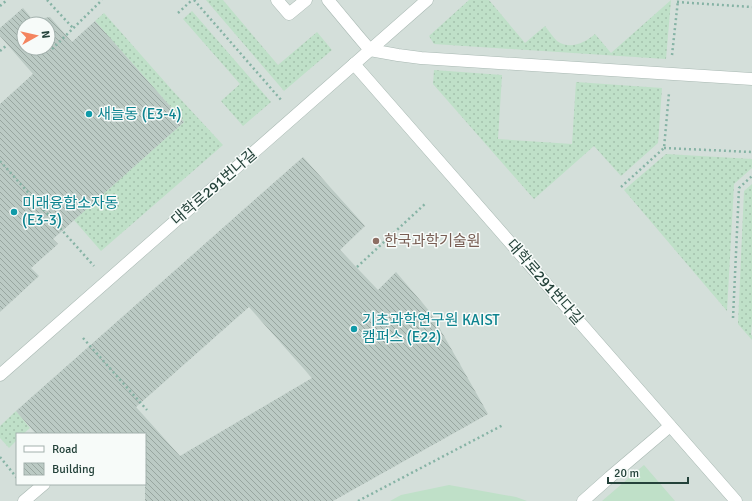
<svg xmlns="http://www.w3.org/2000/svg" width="752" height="501" font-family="Signika,'Noto Sans KR',sans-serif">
	<defs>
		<pattern id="grass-dots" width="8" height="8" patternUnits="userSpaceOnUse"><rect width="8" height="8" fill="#bfe0c8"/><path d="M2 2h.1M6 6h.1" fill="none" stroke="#a4c1ad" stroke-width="1.8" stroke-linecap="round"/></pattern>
		<pattern id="building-back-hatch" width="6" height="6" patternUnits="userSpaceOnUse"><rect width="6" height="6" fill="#bbcac4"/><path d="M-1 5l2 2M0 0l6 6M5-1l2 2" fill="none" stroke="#98a6a0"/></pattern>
	</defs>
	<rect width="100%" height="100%" fill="#e6efeb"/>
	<path fill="#d4dfda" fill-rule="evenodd" d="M0 0H752V501H0ZM24 24H48V48H24ZM17 434H145V484H17Z"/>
	<g fill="url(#grass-dots)">
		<path d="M206 0H223L278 65 317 32 332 50 284 91Z"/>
		<path d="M469 0H489L525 43 545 26C549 31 553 37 557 41 570 50 585 43 595 34L611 53 671 0 666 59 434 44 429 36Z"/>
		<path d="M192 11 271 102 243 126 221 101 240 84 183 19Z"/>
		<path d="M104 13 172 90 223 145 101 251 74 220 184 122 95 21Z"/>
		<path d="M434 70 502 75 498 139 572 144 576 82 662 88 658 143 621 176 594 146 534 199 433 84Z"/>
		<path d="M666 154 752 159V168L734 184 727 311 624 190Z"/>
		<path d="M752 184V322L751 335H752V340L738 324 744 191Z"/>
		<path d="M16 411 30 428 23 434H17V440L9 448 0 438V426Z"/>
	</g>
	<g fill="#bfe0c8">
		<path d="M644 465 675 501H602Z"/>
		<path d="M449 485 516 497 527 501H390L401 495Z"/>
	</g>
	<g fill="url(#building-back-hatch)" fill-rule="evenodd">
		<path d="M23 8 33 20 50 17 72 42 95 21 184 122 53 239 58 244 31 268 39 276 0 312V104L33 74 0 36V28ZM24 24H48V48H24Z"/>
		<path d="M303 157 365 226 340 250 378 290 396 272 431 313 488 414 333 501H145V434H36L16 411ZM249 307 312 378 180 456 136 407Z"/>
	</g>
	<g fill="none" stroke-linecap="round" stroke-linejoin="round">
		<g stroke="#a8b8b2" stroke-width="13">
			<g id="service">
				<path d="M370 50 398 55 421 58 752 79"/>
				<path d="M354 64 736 501"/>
				<path d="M24 501 44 484"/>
				<path d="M583 501 610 477 670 426"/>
			</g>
		</g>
		<g stroke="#a8b8b2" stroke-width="13">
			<g id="minor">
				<path d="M277 0 289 14 306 0"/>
				<path d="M328 0 358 36 370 50"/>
				<path d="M0 375 427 0"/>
			</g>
		</g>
		<g stroke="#86b3a5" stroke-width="2.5" stroke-dasharray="2 3" stroke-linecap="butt">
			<path d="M47 0 73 28"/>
			<path d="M194 0 282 101"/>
			<path d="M677 2 752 7"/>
			<path d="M0 6 7 0"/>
			<path d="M178 13 192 0"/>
			<path d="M52 49 102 0"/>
			<path d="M0 51 7 45"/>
			<path d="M672 55 678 0"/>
			<path d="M664 148 752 152"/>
			<path d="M0 161 94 266"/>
			<path d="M621 187 664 148 669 93"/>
			<path d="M357 267 426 203"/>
			<path d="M733 318 739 188 752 176"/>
			<path d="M83 338 147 410"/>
			<path d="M0 457 17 478"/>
			<path d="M358 501 503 425"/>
		</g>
		<use href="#service" stroke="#fff" stroke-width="12"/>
		<use href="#minor" stroke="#fff" stroke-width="12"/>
	</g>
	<g fill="#0f9aa8" stroke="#f7fbf9" stroke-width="1.5">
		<circle cx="89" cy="114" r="4"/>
		<circle cx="14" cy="212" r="4"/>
		<circle cx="354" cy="329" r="4"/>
	</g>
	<circle fill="#8d6e63" stroke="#f7fbf9" stroke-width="1.5" cx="376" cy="241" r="4"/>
	<g text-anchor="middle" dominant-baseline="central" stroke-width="3" stroke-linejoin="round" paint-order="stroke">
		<g font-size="15" fill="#0d838f" stroke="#f7fbf9" text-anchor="start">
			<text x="97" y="114">새늘동 (E3-4)</text>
			<text x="22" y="203">미래융합소자동<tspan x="22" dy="17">(E3-3)</tspan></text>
			<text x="362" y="320">기초과학연구원 KAIST<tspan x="362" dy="17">캠퍼스 (E22)</tspan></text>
		</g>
		<g font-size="15" fill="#24423a" stroke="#f7fbf9">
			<text transform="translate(214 187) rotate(-41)">대학로291번나길</text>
			<text transform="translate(545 282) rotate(49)">대학로291번다길</text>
		</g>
		<g font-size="15" fill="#785e54" stroke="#f7fbf9" text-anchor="start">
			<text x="384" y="241">한국과학기술원</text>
		</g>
	</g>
	<rect x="16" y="433" width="130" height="52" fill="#f7fbf9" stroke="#a3b1ad"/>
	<rect x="24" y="446" width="20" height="6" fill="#ffffff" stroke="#a3b1ad"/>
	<text x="52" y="453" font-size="12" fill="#24423a">Road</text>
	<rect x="24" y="463" width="20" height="12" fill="url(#building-back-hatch)" stroke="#a3b1ad"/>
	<text x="52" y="473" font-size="12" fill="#24423a">Building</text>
	<g transform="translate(36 36) rotate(82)"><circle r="19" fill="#f7fbf9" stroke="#a3b1ad"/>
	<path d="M0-3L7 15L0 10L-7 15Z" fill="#f4845f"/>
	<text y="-6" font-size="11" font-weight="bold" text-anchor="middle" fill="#24423a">N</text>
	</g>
	<path d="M608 477v6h80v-6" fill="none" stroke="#24423a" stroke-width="2"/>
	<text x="614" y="477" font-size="12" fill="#24423a" stroke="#f7fbf9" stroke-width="3" paint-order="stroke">20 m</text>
</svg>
